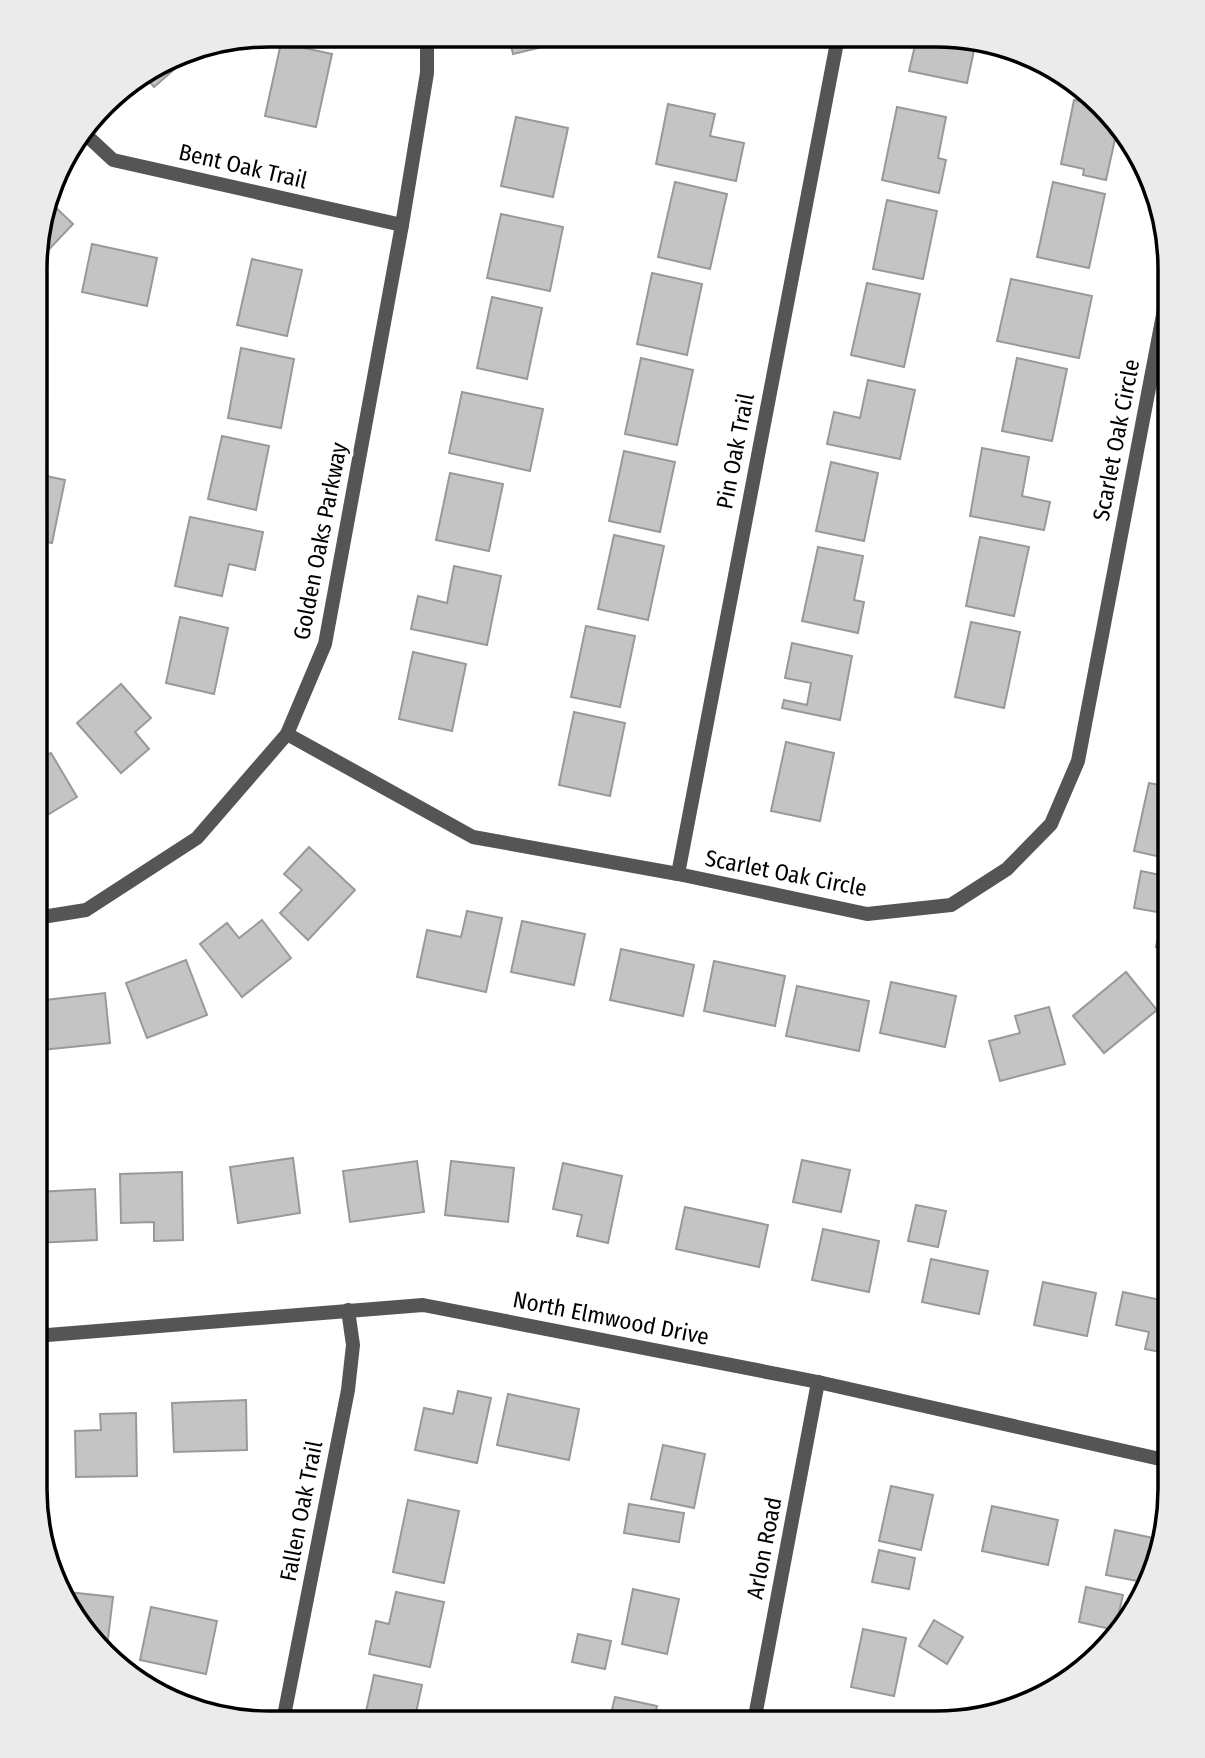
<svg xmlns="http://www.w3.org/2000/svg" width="1205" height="1758" font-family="'Fira Sans Condensed',sans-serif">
	<rect width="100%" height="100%" fill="#fff"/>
	<g fill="#c4c4c4" stroke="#999" stroke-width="2">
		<path d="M509 36H583L584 37 513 54Z"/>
		<path d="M917 37H967L976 41 967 83 909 71Z"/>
		<path d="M281 43 332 54 316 127 265 116Z"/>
		<path d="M193 48 195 51 154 87 145 76Z"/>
		<path d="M1074 100 1095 104 1117 130 1106 180 1083 175 1084 169 1061 164Z"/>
		<path d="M668 104 715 114 710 136 744 143 736 181 656 164Z"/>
		<path d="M897 107 946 117 938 158 946 160 939 193 882 180Z"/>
		<path d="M516 117 568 128 553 197 501 186Z"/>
		<path d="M675 182 727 194 710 269 658 257Z"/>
		<path d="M1053 182 1105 194 1089 268 1037 257Z"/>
		<path d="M887 200 937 211 923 279 873 269Z"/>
		<path d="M50 202 73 224 37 262V238Z"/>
		<path d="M501 214 563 227 550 291 487 278Z"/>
		<path d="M92 244 157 258 147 306 82 292Z"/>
		<path d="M252 259 302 270 287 336 237 325Z"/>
		<path d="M652 273 702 284 687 355 637 344Z"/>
		<path d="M1011 279 1092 296 1079 358 997 341Z"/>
		<path d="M867 283 920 294 904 367 851 355Z"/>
		<path d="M492 297 542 308 527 379 477 368Z"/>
		<path d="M241 348 294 359 281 428 228 418Z"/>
		<path d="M641 358 693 370 677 445 625 434Z"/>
		<path d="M1017 358 1067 369 1052 441 1002 431Z"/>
		<path d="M868 380 915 390 900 459 827 444 834 412 860 418Z"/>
		<path d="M462 392 543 409 530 471 449 453Z"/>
		<path d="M222 436 269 446 256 510 208 499Z"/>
		<path d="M982 448 1029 457 1022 496 1050 502 1044 530 970 516Z"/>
		<path d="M624 451 675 462 660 532 609 521Z"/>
		<path d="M831 462 878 473 864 541 816 531Z"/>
		<path d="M450 473 503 484 489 551 436 540Z"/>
		<path d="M37 474 65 480 52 543 37 540Z"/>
		<path d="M190 517 263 532 255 570 229 564 222 596 175 586Z"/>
		<path d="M614 535 664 546 648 620 598 609Z"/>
		<path d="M980 537 1029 547 1014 616 966 606Z"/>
		<path d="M818 547 863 556 854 600 864 602 858 633 802 621Z"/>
		<path d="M454 566 501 576 487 645 411 629 418 596 447 603Z"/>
		<path d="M180 617 228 628 214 694 166 683Z"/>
		<path d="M971 622 1020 632 1004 708 955 697Z"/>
		<path d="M586 626 635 636 620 707 571 697Z"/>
		<path d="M792 643 852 656 840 720 782 708 784 700 807 705 811 683 785 678Z"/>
		<path d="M413 652 466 664 452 731 399 719Z"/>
		<path d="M121 684 151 718 135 732 149 749 121 773 77 723Z"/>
		<path d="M1166 703 1170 704V743L1158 740Z"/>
		<path d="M574 712 625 723 610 796 559 785Z"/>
		<path d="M786 742 834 753 820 821 771 811Z"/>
		<path d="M51 753 77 797 36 822V762Z"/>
		<path d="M1149 783 1170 787V859L1134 851Z"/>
		<path d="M309 847 355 890 308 940 280 913 302 890 284 874Z"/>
		<path d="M1141 871 1170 877V950L1156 947 1163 913 1134 908Z"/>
		<path d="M467 911 502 918 486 992 417 977 427 930 461 937Z"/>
		<path d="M262 920 291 958 242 997 200 944 227 923 239 938Z"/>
		<path d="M522 921 585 934 574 985 511 972Z"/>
		<path d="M621 949 694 965 683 1016 610 1000Z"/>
		<path d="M186 960 207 1015 147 1038 126 983Z"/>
		<path d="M714 961 785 976 775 1026 704 1011Z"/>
		<path d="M1126 972 1157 1010 1104 1053 1073 1016Z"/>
		<path d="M891 982 956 996 945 1047 880 1033Z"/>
		<path d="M797 986 869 1001 859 1051 786 1036Z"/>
		<path d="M105 993 110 1043 42 1050 37 1001Z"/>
		<path d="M1049 1007 1065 1064 1000 1081 989 1041 1020 1033 1015 1016Z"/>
		<path d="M293 1158 300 1213 238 1223 230 1167Z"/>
		<path d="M802 1160 850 1170 841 1212 793 1202Z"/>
		<path d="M417 1161 424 1212 350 1222 343 1171Z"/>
		<path d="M451 1161 514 1168 508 1222 445 1215Z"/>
		<path d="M563 1163 622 1176 608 1243 577 1236 582 1215 553 1209Z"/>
		<path d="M182 1172 183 1240 154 1241V1222L121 1223 120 1174Z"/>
		<path d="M95 1189 97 1240 35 1243V1192Z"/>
		<path d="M916 1205 946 1211 938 1247 908 1241Z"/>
		<path d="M685 1207 768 1225 759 1267 676 1249Z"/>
		<path d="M823 1229 879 1241 869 1292 812 1280Z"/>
		<path d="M931 1259 988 1271 979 1314 922 1302Z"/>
		<path d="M1043 1282 1096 1293 1087 1336 1034 1325Z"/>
		<path d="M1123 1292 1170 1302V1354L1145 1349 1149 1332 1116 1325Z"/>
		<path d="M458 1391 491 1398 477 1463 415 1450 424 1408 453 1414Z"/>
		<path d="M508 1394 579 1409 569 1460 497 1445Z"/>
		<path d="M246 1400 247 1450 174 1452 172 1403Z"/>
		<path d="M136 1413 137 1476 76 1477 75 1431 101 1430 100 1414Z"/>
		<path d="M35 1420H39L37 1487H35Z"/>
		<path d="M663 1445 705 1454 694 1508 651 1499Z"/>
		<path d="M891 1486 933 1495 921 1550 879 1541Z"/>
		<path d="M408 1500 459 1511 444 1583 393 1572Z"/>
		<path d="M629 1504 684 1513 679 1542 624 1533Z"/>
		<path d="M992 1506 1058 1520 1048 1565 982 1551Z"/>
		<path d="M1115 1530 1158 1539 1143 1582 1106 1575Z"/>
		<path d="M879 1550 915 1558 909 1589 872 1582Z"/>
		<path d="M1086 1587 1123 1595 1115 1630 1079 1622Z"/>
		<path d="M633 1589 679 1599 667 1654 622 1644Z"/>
		<path d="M59 1591 113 1597 107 1647 59 1592Z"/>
		<path d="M396 1592 444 1602 430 1667 369 1654 376 1621 389 1624Z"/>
		<path d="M151 1607 217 1621 206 1674 140 1660Z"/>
		<path d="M934 1620 963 1637 947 1664 919 1646Z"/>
		<path d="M863 1629 906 1638 894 1696 851 1687Z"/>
		<path d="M578 1634 611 1641 605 1669 572 1662Z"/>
		<path d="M374 1675 422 1685 414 1722 364 1721Z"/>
		<path d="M615 1697 657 1706 654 1722H609Z"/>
	</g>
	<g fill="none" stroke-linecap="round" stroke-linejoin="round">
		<g stroke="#555" stroke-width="14">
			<path d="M83 132 113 160 402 225"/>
			<path d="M287 734 473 837 678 874 867 914 951 905 1007 869 1051 824 1078 761 1170 278"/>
			<path d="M678 874 838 37"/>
			<path d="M36 918 86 910 197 838 287 734 325 644 402 225 427 73V35"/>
			<path d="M35 1336 423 1305 818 1382 1169 1461"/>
			<path d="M283 1721 348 1390 353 1345 348 1310"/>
			<path d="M754 1722 818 1382"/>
		</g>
	</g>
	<g text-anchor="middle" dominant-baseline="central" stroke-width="7" stroke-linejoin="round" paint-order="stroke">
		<g font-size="23" fill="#000" stroke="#fff">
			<text transform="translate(243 166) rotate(13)">Bent Oak Trail</text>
			<text transform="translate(1116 440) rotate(-79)">Scarlet Oak Circle</text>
			<text transform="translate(735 451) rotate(-79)">Pin Oak Trail</text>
			<text transform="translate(320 541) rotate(-79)">Golden Oaks Parkway</text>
			<text transform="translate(786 873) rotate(11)">Scarlet Oak Circle</text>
			<text transform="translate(611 1318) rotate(11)">North Elmwood Drive</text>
			<text transform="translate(301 1511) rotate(-79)">Fallen Oak Trail</text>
			<text transform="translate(764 1548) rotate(-79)">Arlon Road</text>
		</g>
	</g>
	<path d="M0 0H1205V1758H0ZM269 47H936A222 222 0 0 1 1158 269V1489A222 222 0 0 1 936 1711H269A222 222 0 0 1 47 1489V269A222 222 0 0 1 269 47Z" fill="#ebebeb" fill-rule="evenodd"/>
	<path fill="none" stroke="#000" stroke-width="3.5" d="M269 47H936A222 222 0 0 1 1158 269V1489A222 222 0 0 1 936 1711H269A222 222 0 0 1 47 1489V269A222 222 0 0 1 269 47Z"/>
</svg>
